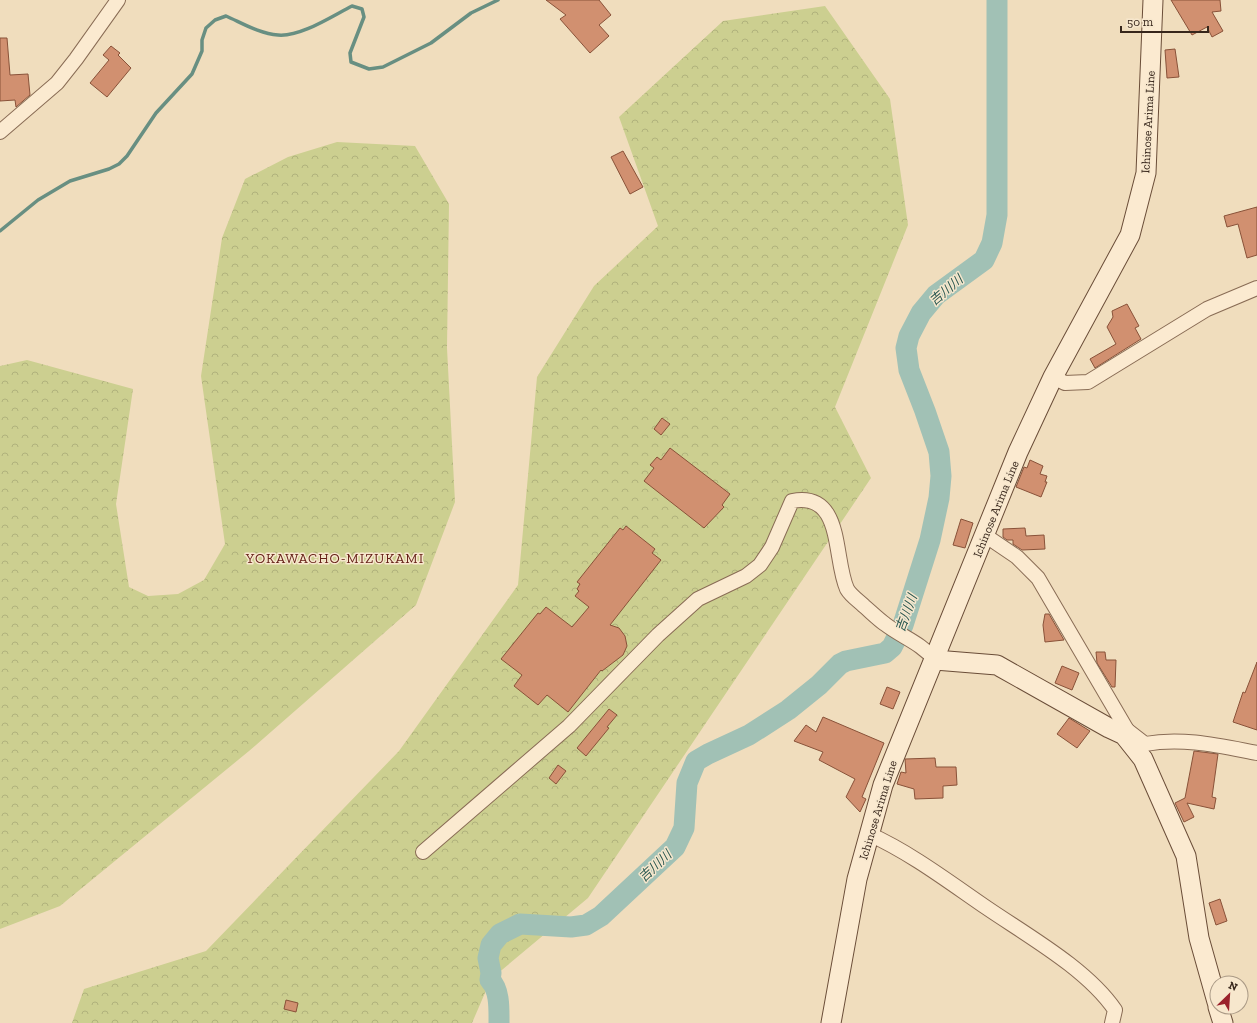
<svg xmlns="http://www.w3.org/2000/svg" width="1257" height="1023" font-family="'Zilla Slab','Noto Sans JP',serif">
	<defs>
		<pattern id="forest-crowns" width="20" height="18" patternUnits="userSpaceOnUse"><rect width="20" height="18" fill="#cccf90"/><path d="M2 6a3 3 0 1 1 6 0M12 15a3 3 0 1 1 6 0" fill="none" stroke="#b0b27c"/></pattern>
	</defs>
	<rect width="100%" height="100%" fill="#f0ddbd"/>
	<g fill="url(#forest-crowns)">
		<path d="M825 6 890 99 908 225 835 407 871 478 588 898 491 979 472 1023H72L84 989 206 951 399 751 518 585 537 377 594 286 658 226 619 117 723 21Z"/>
		<path d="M337 142 415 146 449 204 447 348 455 502 416 605 249 751 60 906 0 929V366L27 360 133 389 116 504 129 587 148 596 178 594 204 580 225 544 201 376 222 238 245 179 288 157Z"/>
	</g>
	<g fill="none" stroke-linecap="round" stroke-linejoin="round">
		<path stroke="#688f82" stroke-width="3.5" d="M0 231 38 200 70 181 109 169 119 164 127 156 156 113 192 74 202 51V40L206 28 215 20 226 16C242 23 260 34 278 35 301 37 332 16 352 6L362 9 364 17 350 53 351 62 369 69 383 67 431 43 471 13 498 0"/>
		<path stroke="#a1c1b5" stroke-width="21" d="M499 1023C499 1009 500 990 490 980L491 973 488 958 491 945 500 934 520 924 571 927 586 925 601 916 675 847 684 828 687 783 696 761 708 754 749 735 788 710 819 685 840 664 846 661 885 653 892 647 903 625 930 540 939 498 941 476 939 452 925 411 909 370 906 348 909 336 921 313 936 295 984 260 992 243 997 215V0"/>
	</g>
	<g fill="#d19070" stroke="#895239">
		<path d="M546 0H599L611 15 599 25 609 36 590 53 560 19 566 15Z"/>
		<path d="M1171 0H1220L1221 11 1212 12 1223 31 1212 37 1207 27 1192 35Z"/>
		<path d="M0 38H7L10 75 28 74 30 95 16 107 15 100 0 101Z"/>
		<path d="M111 46 120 53 118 55 131 68 107 97 90 83 109 60 103 55Z"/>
		<path d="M1175 49 1179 77 1167 78 1165 50Z"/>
		<path d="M623 151 643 187 630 194 611 157Z"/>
		<path d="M1257 207V255L1247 258 1238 224 1227 227 1224 216Z"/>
		<path d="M1127 304 1139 326 1135 328 1141 339 1095 368 1090 359 1116 344 1107 327 1113 317 1112 311Z"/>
		<path d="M662 418 670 424 661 435 654 429Z"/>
		<path d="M670 448 730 494 722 505 724 507 704 528 644 481 654 468 650 465 657 457 661 460Z"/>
		<path d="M1030 460 1043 466 1040 474 1047 476 1045 482H1047L1041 497 1016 487 1024 467 1027 468Z"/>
		<path d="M961 519 973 523 965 548 953 545Z"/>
		<path d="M626 526 655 549 652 553 661 560 610 625 619 628 625 636 627 646 623 655 602 671 601 670 568 712 547 695 538 705 514 686 522 675 501 659 538 613 540 614 546 607 572 627 589 607 575 596 579 591 577 589 580 584 577 582 620 528 623 530Z"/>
		<path d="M1025 528 1026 536 1044 535 1045 549 1022 550 1013 544V540H1007L1003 537V529Z"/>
		<path d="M1045 614H1049L1064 640 1045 642 1043 625Z"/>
		<path d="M1096 652H1105L1106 660H1116L1115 687H1112L1097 663Z"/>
		<path d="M1257 662V730L1233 722 1243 692 1245 693Z"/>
		<path d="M1062 666 1079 673 1072 690 1055 683Z"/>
		<path d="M887 687 900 692 893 709 880 704Z"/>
		<path d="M609 709 617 715 607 727 609 728 586 756 577 748Z"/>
		<path d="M823 717 884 743 862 797 866 799 860 812 846 797 855 779 819 760 823 752 794 741 806 725 816 732Z"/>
		<path d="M1069 718 1090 731 1077 748 1057 734Z"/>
		<path d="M1194 751 1218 754 1212 797 1216 798 1214 809 1187 803 1194 817 1184 822 1175 803 1185 798Z"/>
		<path d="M935 758 936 767H956L957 785 943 786V798L915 799 914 789 897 784 901 772 906 773 905 759Z"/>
		<path d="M558 765 566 771 556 784 549 778Z"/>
		<path d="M1220 899 1227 921 1216 925 1209 903Z"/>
		<path d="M286 1000 298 1003 296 1012 284 1009Z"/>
	</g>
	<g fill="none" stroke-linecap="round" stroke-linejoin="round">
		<g stroke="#896c55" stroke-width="16">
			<g id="street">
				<path d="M0 132 57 83 76 59 118 0"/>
				<path d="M1053 377 1065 383 1088 382 1207 309 1257 288"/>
				<path d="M986 536 1017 557 1038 578 1127 730 1124 735"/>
				<path d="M1127 730 1145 744C1183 737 1220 746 1257 753"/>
				<path d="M869 834C911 853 949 882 987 908 1028 936 1087 969 1115 1010L1112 1023"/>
				<path d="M423 852 569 726 658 635 698 599 746 576 760 565 772 547 792 501C844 491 833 558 847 589 851 596 859 601 864 606 871 612 878 619 885 624 902 637 921 643 935 660"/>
			</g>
		</g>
		<g stroke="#6a4d38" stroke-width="21">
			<g id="secondary">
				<path d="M935 660 997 665 1109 728 1124 735 1143 759 1186 856 1199 938 1217 1002"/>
				<path d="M1218 1007 1223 1023"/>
				<path d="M831 1023 857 879 883 785 1018 452 1053 377 1130 235 1146 173 1153 0"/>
			</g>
		</g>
		<use href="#street" stroke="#fbead0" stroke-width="14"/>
		<use href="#secondary" stroke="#fbead0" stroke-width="19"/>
	</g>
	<g text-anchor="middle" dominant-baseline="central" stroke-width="3" stroke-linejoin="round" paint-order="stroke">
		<g font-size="12" fill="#37261b" stroke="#f7e7cd">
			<text transform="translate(1148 122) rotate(-87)">Ichinose Arima Line</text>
			<text transform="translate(996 509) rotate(-68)">Ichinose Arima Line</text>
			<text transform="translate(878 810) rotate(-73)">Ichinose Arima Line</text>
		</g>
		<g font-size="13" font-style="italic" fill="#295851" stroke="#f7e7cd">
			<text transform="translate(946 290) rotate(-40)">吉川川</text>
			<text transform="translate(906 613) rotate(-70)">吉川川</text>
			<text transform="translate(655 866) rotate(-43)">吉川川</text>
		</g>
		<g font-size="14" letter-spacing="1" fill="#662218" stroke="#f7e7cd">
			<text x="335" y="558">YOKAWACHO-MIZUKAMI</text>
		</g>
	</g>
	<g transform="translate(1229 995) rotate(25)"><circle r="19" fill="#f7e7cd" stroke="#aa9a86"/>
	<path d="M0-3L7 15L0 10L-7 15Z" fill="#9b222c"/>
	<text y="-6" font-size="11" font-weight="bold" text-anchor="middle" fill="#37261b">N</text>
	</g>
	<path d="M1121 26v6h87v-6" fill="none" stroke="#37261b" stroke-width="2"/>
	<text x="1127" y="26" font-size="12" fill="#37261b" stroke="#f7e7cd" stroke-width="3" paint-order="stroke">50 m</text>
</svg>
